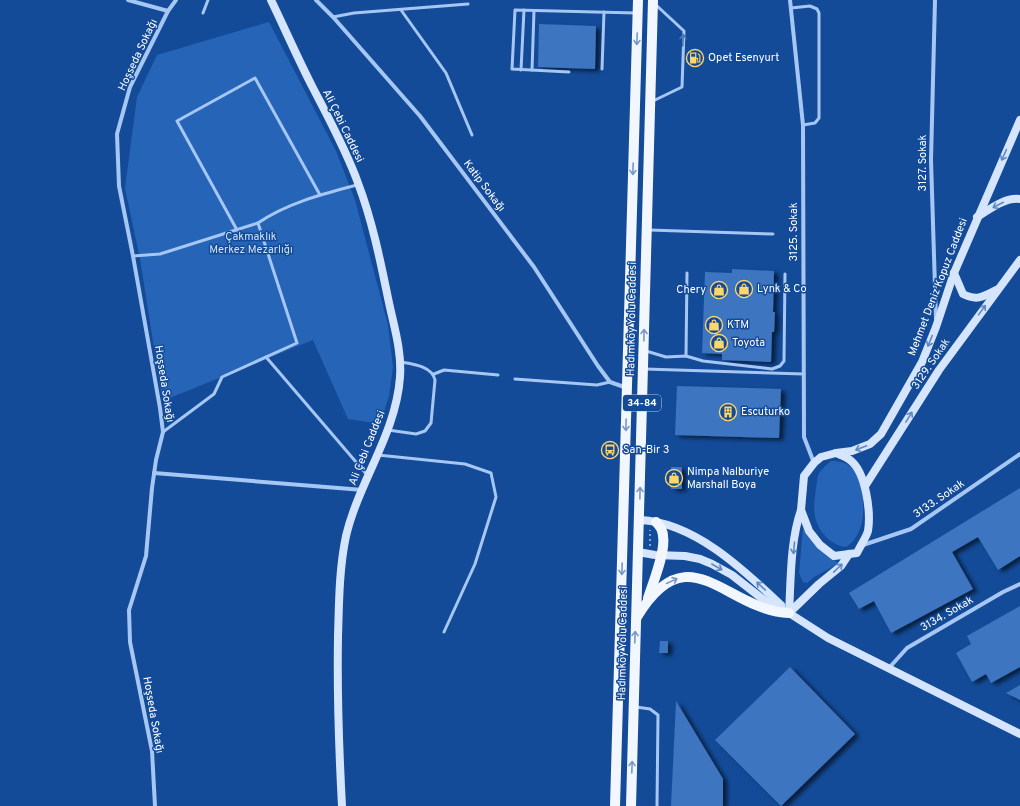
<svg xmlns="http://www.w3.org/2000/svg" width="1020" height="806" font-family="Overpass,sans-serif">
	<defs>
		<filter id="shadow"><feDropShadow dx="4.5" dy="2.5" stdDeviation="2" flood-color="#0009"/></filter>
	</defs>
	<rect width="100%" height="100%" fill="#134b99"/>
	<g fill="#2664b7">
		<path d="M269 22 336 151 355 200 388 325 393 367 389 396 380 424 348 419 313 340 165 400 161 392 140 259 125 188 137 97 157 55Z"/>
		<path d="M831 461C839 461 846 462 853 469 863 479 865 509 862 522 860 532 854 542 846 547 831 546 817 530 815 516 813 507 815 497 816 488 817 484 817 479 818 475 821 469 826 466 831 461Z"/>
		<path d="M803 528C812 543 823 554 839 563L814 577 807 583 803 582 799 573Z"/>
	</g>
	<g fill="#3c74c1" filter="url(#shadow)">
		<path d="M539 24 596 26 595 69 538 67Z"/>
		<path d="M732 269 774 271 773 312H775L774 332H772L771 362 722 360V354L702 353 705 272 732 273Z"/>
		<path d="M677 386 781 389 779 438 675 435Z"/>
		<rect x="671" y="467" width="11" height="22"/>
		<path d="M1020 488V556L998 570 978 537 952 552 973 589 891 633 874 601 859 609 849 593Z"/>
		<path d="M1020 606V667L991 683 986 674 972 682 956 653 971 644 967 636Z"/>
		<path d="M660 641H668V653H659Z"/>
		<path d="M790 667 855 734 781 806 715 740Z"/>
		<path d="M1020 685V700L1006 693Z"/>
		<path d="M676 701 723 779V806H671Z"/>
	</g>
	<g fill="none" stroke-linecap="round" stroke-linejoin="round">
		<path stroke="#a6c7f3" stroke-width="1.5" stroke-dasharray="2 3" stroke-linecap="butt" d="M650 546V530"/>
		<g stroke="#a6c7f3" stroke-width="3">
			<path d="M791 8 810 6 817 9 819 13V118L815 123 803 125"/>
			<path d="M401 10 446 73 472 135"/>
			<path d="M203 13 208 0"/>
			<path d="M333 17 354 13 468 4"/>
			<path d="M602 69 604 12"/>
			<path d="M521 70 524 10"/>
			<path d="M532 70 534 11"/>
			<path d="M569 72 512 69 515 10 636 13"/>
			<path d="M653 101 682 87 684 31 656 5"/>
			<path d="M237 230 177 121 255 78 320 195"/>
			<path d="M649 230 773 234"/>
			<path d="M133 256 160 254 258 223C287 203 323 194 357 185"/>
			<path d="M646 351 666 357 686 356 703 361 772 369 780 366 784 361 785 274"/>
			<path d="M686 356 687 273"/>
			<path d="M266 357 368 476"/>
			<path d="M645 369 804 374"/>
			<path d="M434 374 444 370 498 375"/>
			<path d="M515 379 597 385 610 382"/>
			<path d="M388 430 416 434 425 431 431 423 435 380C432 366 413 364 401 362"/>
			<path d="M163 432 214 394 222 377 297 343 258 223"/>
			<path d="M378 455 465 464 491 473 496 497 475 564 444 632"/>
			<path d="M636 707 650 709 658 715 657 806"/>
		</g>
		<g stroke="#a6c7f3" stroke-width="4">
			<path d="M128 0 168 11"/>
			<path d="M316 0 333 17 420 116 534 267 598 366 610 382 627 388"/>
			<path d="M790 0 803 125 804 437 814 463"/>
			<path d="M935 0 931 160 936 319"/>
			<path d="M154 473 363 490"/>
			<path d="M863 545 911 529 1020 454"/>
			<path d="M889 668 907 648 1003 592 1020 584"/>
			<path d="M155 806 152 751 130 642 129 610 146 556 152 488 156 460 163 432 160 408 133 256 119 186 117 134 130 87 168 11 176 0"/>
		</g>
		<g stroke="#d5e5fd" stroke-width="8">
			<path d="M271 0C285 29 298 59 313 88 329 119 346 150 358 183 372 220 380 259 388 298 393 323 402 350 400 377 396 434 359 481 346 536 339 569 339 604 338 637 337 693 339 750 342 806"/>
			<path d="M977 217C990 209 1005 197 1020 199"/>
			<path d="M954 273 963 294C977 301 983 297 996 290"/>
			<path d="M836 453 852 451 870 444 881 434 922 362 936 327 954 273 1020 120"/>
			<path d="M836 453C840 455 846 457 850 460 866 472 871 512 868 531 866 538 860 546 857 553L834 556 820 545 809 531 801 510 804 476 814 463 821 457Z"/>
			<path d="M865 486 939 370 1020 260"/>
			<path d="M640 520C694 522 744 570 781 605"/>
			<path d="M638 552 655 555 685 556 700 559 712 564 732 575 764 600 789 613 828 638 1020 734"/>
			<path d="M789 613C791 579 790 542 801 510"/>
			<path d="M789 613 819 584 841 566 849 554"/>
		</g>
		<g stroke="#f2f7ff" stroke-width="10">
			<path d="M648 598C653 583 666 551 663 536 663 530 660 526 656 522"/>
			<path d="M637 617C689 531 725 610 789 613"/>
			<path d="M615 806 638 0"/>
			<path d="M631 806 653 0"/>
		</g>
	</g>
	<defs><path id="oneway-shaft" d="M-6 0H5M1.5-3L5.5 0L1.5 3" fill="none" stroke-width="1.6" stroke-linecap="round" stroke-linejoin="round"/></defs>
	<g stroke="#7798c7">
		<use href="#oneway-shaft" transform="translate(637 39) rotate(92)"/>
		<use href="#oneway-shaft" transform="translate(633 169) rotate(92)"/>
		<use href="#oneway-shaft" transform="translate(644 335) rotate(-89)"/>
		<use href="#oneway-shaft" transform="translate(626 425) rotate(91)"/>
		<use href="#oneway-shaft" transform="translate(640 493) rotate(-89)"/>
		<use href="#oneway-shaft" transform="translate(622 569) rotate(92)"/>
		<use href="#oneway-shaft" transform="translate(672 581) rotate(-25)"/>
		<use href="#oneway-shaft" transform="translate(635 637) rotate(-88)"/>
		<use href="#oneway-shaft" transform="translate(632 767) rotate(-88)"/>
	</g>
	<use stroke="#4676b8" href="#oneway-shaft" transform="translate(683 40) rotate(-88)"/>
	<g stroke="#6189c1">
		<use href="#oneway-shaft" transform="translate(1004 155) rotate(114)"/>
		<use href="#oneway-shaft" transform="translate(998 205) rotate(153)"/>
		<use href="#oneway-shaft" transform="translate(982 310) rotate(-54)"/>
		<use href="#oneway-shaft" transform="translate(930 341) rotate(112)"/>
		<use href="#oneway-shaft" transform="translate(909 417) rotate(-58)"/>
		<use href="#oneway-shaft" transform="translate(861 448) rotate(159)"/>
		<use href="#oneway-shaft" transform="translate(794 548) rotate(95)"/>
		<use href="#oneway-shaft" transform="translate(717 567) rotate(30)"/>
		<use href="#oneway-shaft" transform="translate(838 568) rotate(-44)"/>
		<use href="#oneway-shaft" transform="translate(761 586) rotate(-137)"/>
	</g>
	<defs>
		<g id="fuel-ring" transform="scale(0.9)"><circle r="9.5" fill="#134b99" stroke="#ffd668" stroke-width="1.5"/><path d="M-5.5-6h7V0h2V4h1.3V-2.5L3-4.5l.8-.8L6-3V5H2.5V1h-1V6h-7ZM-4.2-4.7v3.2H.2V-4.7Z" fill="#ffd668"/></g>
		<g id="shop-ring" transform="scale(0.9)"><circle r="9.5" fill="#134b99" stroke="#ffd668" stroke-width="1.5"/><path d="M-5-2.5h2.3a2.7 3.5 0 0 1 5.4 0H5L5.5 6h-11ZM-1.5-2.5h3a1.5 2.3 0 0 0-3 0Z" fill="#ffd668"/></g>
		<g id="building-ring" transform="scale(0.9)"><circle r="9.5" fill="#134b99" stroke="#ffd668" stroke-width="1.5"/><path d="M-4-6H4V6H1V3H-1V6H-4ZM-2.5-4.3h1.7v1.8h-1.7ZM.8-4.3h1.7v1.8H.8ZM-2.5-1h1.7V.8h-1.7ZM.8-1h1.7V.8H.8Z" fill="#ffd668"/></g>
		<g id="bus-ring" transform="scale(0.9)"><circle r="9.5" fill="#134b99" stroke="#ffd668" stroke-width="1.5"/><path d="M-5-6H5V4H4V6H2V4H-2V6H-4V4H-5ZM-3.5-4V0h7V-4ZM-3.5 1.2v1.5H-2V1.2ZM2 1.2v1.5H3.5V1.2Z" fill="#ffd668"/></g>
	</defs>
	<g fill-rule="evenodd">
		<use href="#fuel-ring" x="695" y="58"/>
		<use href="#shop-ring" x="744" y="289"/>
		<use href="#shop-ring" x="719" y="290"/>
		<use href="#shop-ring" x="714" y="325"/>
		<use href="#shop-ring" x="719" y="343"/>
		<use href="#building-ring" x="728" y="412"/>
		<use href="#bus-ring" x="610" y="450"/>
		<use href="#shop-ring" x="674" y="478"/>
	</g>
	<g text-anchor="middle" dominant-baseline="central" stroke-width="3" stroke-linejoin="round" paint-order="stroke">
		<rect fill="#134b99" stroke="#b8c9e0" stroke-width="1" x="623" y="395" width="38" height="16" rx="3"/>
		<g font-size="10" font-weight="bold" fill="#fff">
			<text x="642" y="403">34-84</text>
		</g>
		<g font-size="11" fill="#fff" stroke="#134b99">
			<text transform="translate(138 55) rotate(-65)">Hoşseda Sokağı</text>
			<text transform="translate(343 126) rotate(64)">Ali Çebi Caddesi</text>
			<text transform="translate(923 163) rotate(-90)">3127. Sokak</text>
			<text transform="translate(484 186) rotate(53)">Katip Sokağı</text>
			<text transform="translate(794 232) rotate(-90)">3125. Sokak</text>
			<text transform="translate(938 287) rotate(-69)">Mehmet Deniz Kopuz Caddesi</text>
			<text transform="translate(632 319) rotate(-89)">Hadımköy Yolu Caddesi</text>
			<text transform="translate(931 364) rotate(-56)">3129. Sokak</text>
			<text transform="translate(164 384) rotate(81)">Hoşseda Sokağı</text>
			<text transform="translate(367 448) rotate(-68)">Ali Çebi Caddesi</text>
			<text transform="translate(939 499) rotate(-34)">3133. Sokak</text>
			<text transform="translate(947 614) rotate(-30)">3134. Sokak</text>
			<text transform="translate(623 643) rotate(-89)">Hadımköy Yolu Caddesi</text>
			<text transform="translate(153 715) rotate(80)">Hoşseda Sokağı</text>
		</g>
		<g font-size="11" fill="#fff" stroke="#134b99" text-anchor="start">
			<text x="708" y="58">Opet Esenyurt</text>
			<text x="757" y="289">Lynk &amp; Co</text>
			<text x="706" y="290" text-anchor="end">Chery</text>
			<text x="727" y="325">KTM</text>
			<text x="732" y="343">Toyota</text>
			<text x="741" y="412">Escuturko</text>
			<text x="623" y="450">San-Bir 3</text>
			<text x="687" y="472">Nimpa Nalburiye<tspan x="687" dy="13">Marshall Boya</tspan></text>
		</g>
		<g font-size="11" fill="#cee2fd" stroke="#134b99">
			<text x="251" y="237">Çakmaklık<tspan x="251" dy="13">Merkez Mezarlığı</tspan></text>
		</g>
	</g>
</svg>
